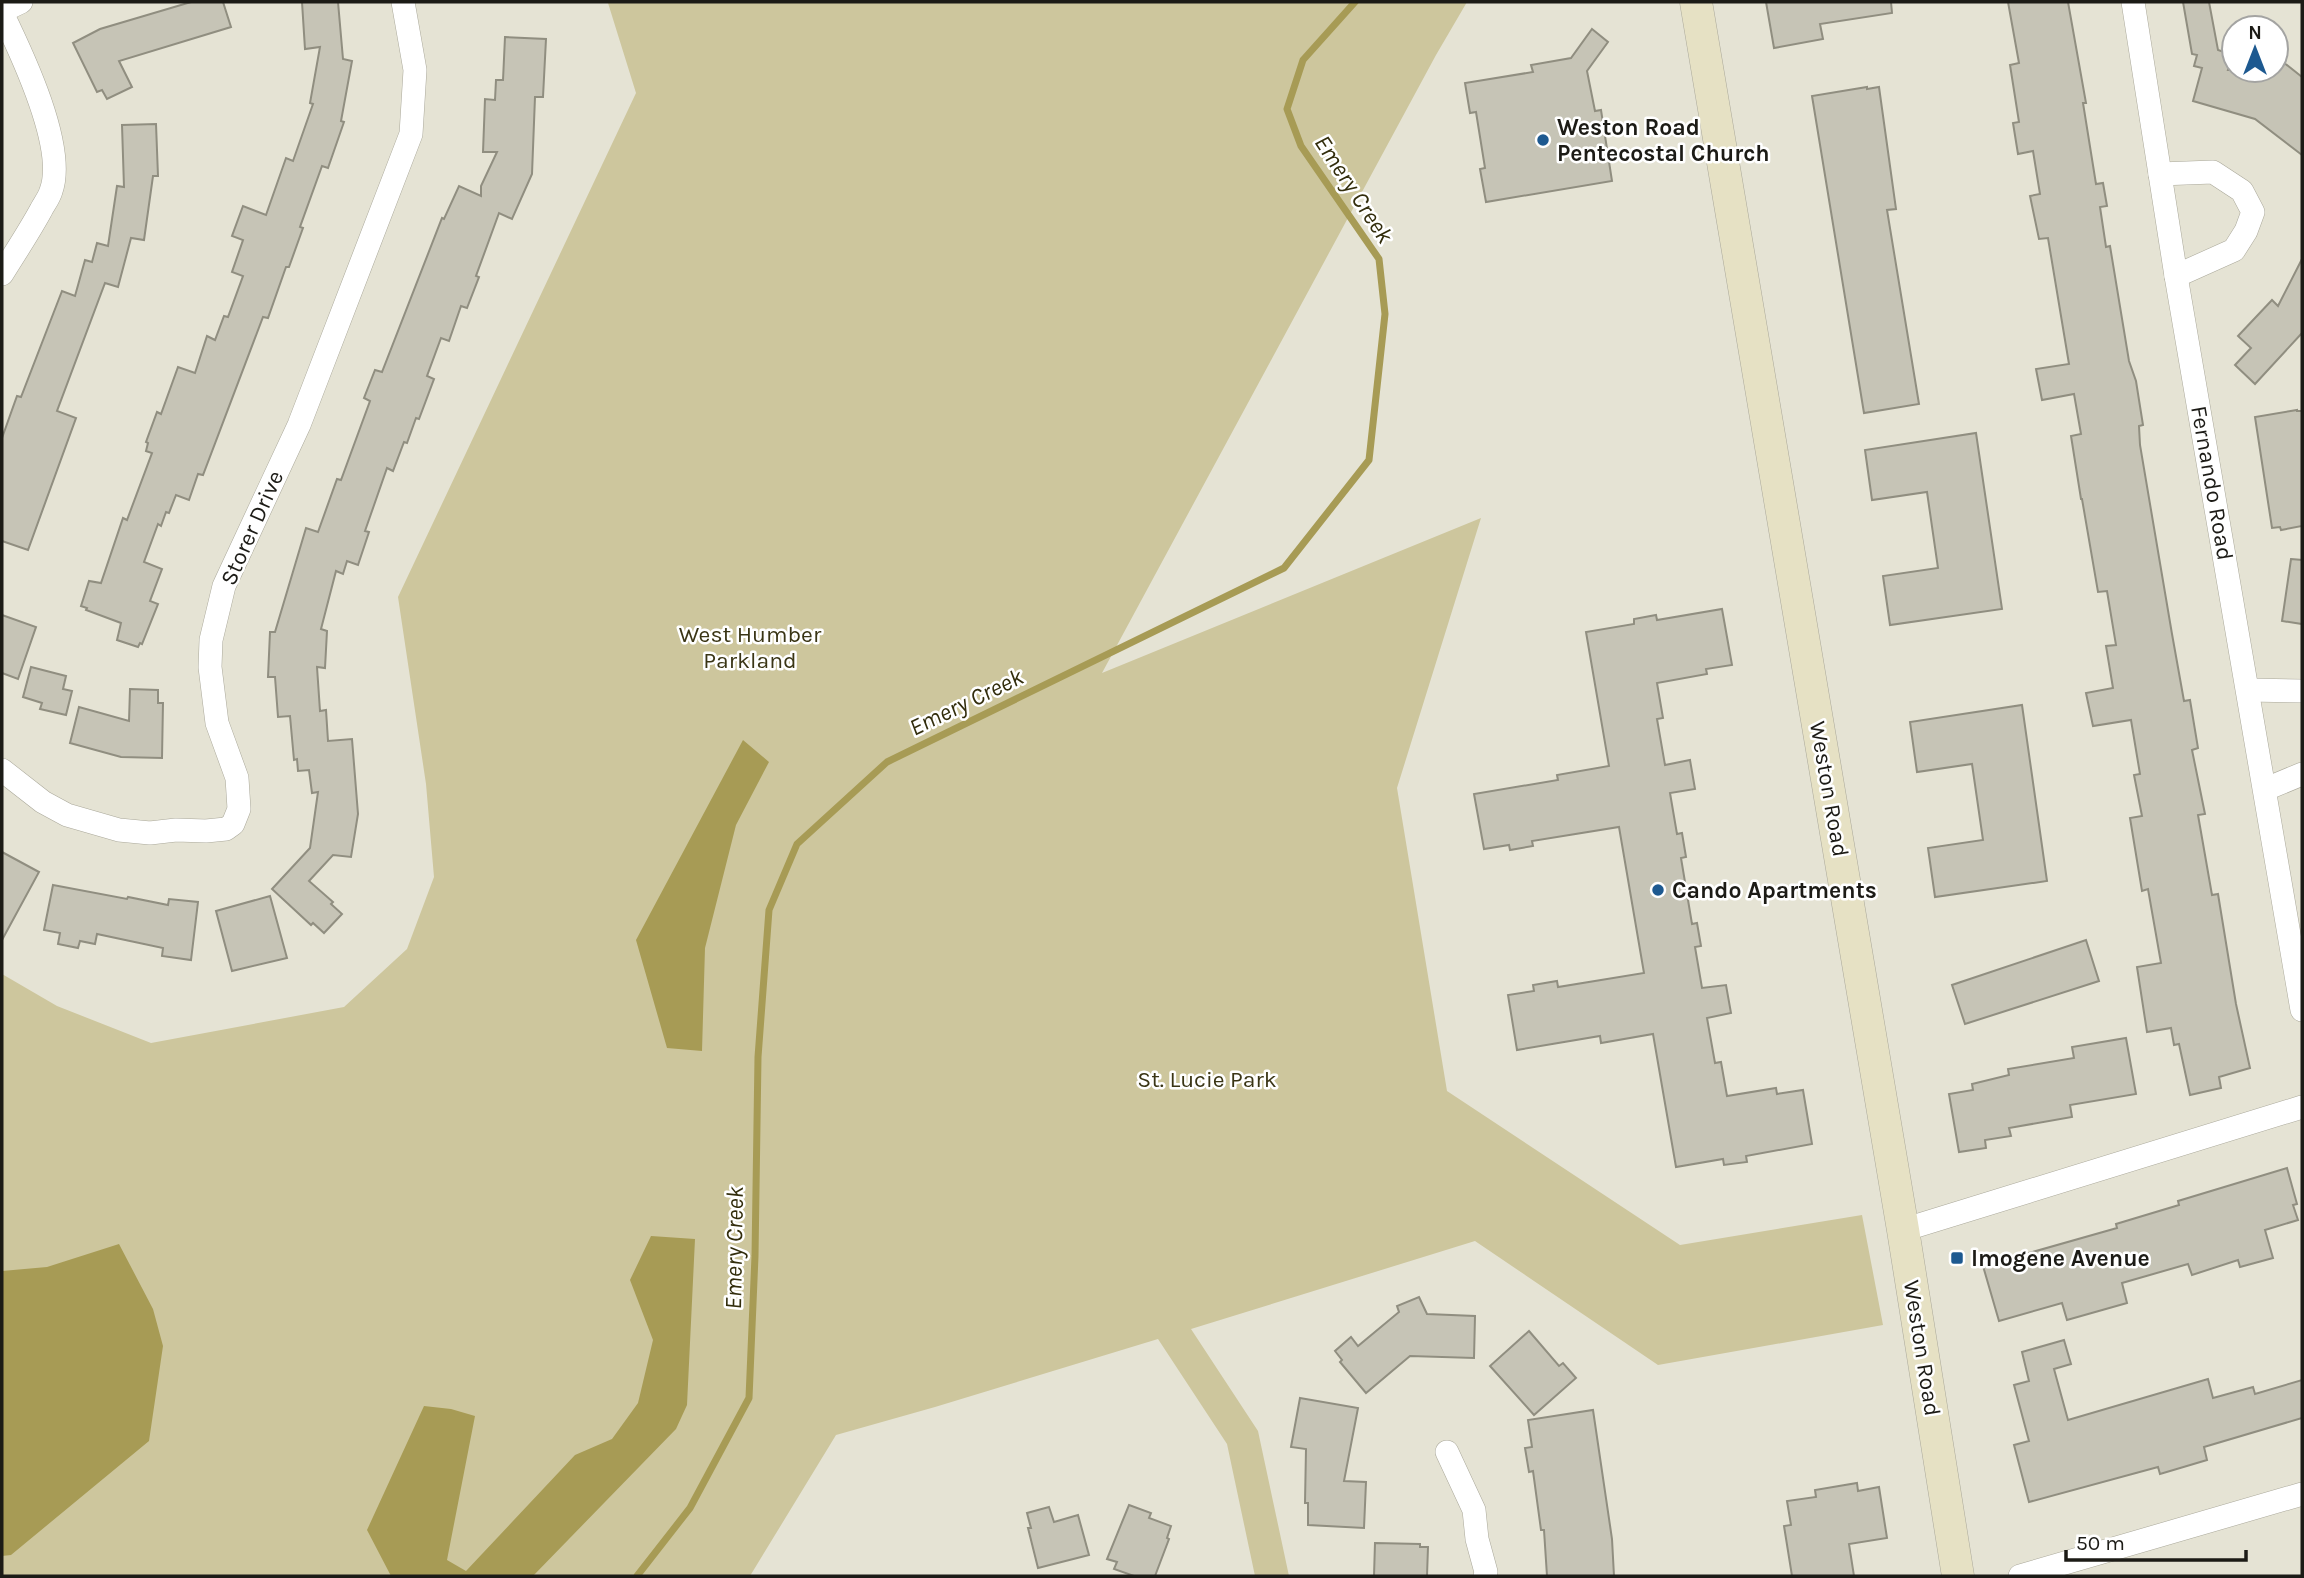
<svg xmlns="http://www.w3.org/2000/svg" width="2304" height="1578" font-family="Karla,sans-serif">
	<rect width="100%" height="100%" fill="#e5e3d4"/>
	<path fill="#cdc69d" d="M612 2H1467L1436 55 1102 673 1481 518 1397 788 1447 1091 1680 1245 1862 1215 1883 1325 1658 1365 1475 1241 1191 1329 1258 1431 1289 1576H1255L1227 1444 1158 1339 935 1407 836 1435 750 1576H2V974L57 1006 151 1043 344 1007 407 949 434 877 426 784 398 597 636 93 608 3Z"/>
	<g fill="#a79b55">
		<path d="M743 740 769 762 736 825 705 948 702 1051 667 1048 636 940Z"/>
		<path d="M651 1236 695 1239 687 1405 676 1429 533 1576H391L367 1530 424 1406 451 1409 475 1416 447 1560 466 1571 575 1455 612 1439 638 1403 653 1340 630 1280Z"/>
		<path d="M119 1244 153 1309 163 1346 149 1441 11 1555 2 1556V1271L47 1267Z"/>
	</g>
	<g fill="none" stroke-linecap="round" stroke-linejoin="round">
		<path stroke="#a79b55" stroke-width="7" d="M637 1576 690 1508 749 1398 755 1256 758 1057 769 910 797 844 887 762 1284 568 1369 460 1385 314 1379 259 1301 146 1287 109 1303 60 1355 2"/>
	</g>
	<g fill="#c6c4b6" stroke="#908e80" stroke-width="2">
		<path d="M191 2H223L231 27 119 61 132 87 107 99 102 90 97 92 73 43 100 29Z"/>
		<path d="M302 2H338L343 59 352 61 341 121 344 122 328 168 322 166 300 227 303 228 289 267H286L268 318 263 317 203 475 198 474 189 500 176 495 169 513 166 512 161 526 158 524 144 562 162 569 150 601 158 604 142 644 140 643 138 647 117 640 121 623 86 610 87 608 81 606 89 581 101 583 123 518 127 520 152 453 146 451 148 443 146 442 157 412 161 414 178 367 195 373 207 336 215 340 224 316 228 317 243 276 232 272 243 240 232 236 243 206 266 215 286 158 293 161 313 104 310 103 320 47 305 49Z"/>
		<path d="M1766 2H1891L1892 13 1820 24 1823 39 1774 48Z"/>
		<path d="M2008 2H2068L2086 103H2083L2096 184 2103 183 2107 206 2100 207 2106 247 2110 246 2129 361 2136 381 2139 400 2143 425 2139 426 2140 445 2172 634 2184 701 2190 700 2198 748 2192 750 2205 814 2198 815 2212 895 2218 894 2236 1004 2250 1068 2219 1077 2221 1088 2190 1095 2179 1044 2174 1045 2171 1028 2147 1032 2137 967 2161 963 2148 889 2142 891 2130 818 2142 816 2134 775 2140 774 2131 720 2093 726 2086 693 2113 688 2106 646 2116 645 2107 591 2098 592 2082 499H2081L2071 436 2081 434 2074 394 2042 400 2036 369 2069 364 2048 238 2039 239 2030 196 2040 194 2033 151 2018 154 2013 123 2019 122 2010 65 2019 63Z"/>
		<path d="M2183 2H2209L2218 50 2233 55 2228 70H2276L2278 58 2302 77V155L2255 119 2193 101 2202 68 2194 66 2197 55 2192 54Z"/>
		<path d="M1592 29 1608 42 1587 71 1595 111 1601 110 1612 181 1486 202 1480 169 1485 168 1476 112 1470 113 1465 83 1533 72 1531 65 1571 58Z"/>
		<path d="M505 37 546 39 543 97H535L532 174 512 219 499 213 476 276 479 277 467 308 461 306 449 341 441 338 427 376 434 379 419 419 416 418 407 443 404 442 393 471 387 468 365 531 369 532 358 565 347 561 343 574 336 571 321 629 327 631 325 668 317 667 320 711 326 710 328 741 352 739 358 814 351 857 333 855 309 881 333 902 331 904 342 914 324 933 313 923 311 925 272 889 310 848 318 792 312 793 309 770 298 771 297 759 294 760 290 716 278 717 275 677H268L270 632H275L306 528 318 532 337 479 341 480 370 401 364 398 375 370 382 372 442 218 444 219 459 186 481 196V186L497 152H483L485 99 495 100 496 80H503Z"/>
		<path d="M1867 87V89L1879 87 1896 209 1887 210 1919 404 1864 413 1812 96Z"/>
		<path d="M156 124 158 176H153L144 240 131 238 118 287 105 283 57 411 76 418 28 550 2 541V438L17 396 21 397 62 291 75 296 85 260 92 262 97 243 108 246 117 186 124 187 122 125Z"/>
		<path d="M2302 259V333L2255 384 2235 365 2251 348 2238 336 2272 300 2278 306Z"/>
		<path d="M2297 410V411H2302V526L2281 530 2280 527 2272 528 2255 417Z"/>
		<path d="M1976 433 2002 609 1890 625 1883 576 1938 568 1927 492 1872 500 1865 450Z"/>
		<path d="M2291 559 2302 560V624L2282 621Z"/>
		<path d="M1722 609 1732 665 1706 669 1707 674 1657 683 1663 718 1657 719 1665 765 1690 760 1695 789 1670 793 1677 834 1682 833 1686 857 1681 858 1692 924 1697 923 1701 946 1695 947 1702 988 1726 985 1731 1013 1707 1018 1715 1063 1721 1062 1727 1096 1776 1088 1777 1094 1803 1090 1812 1144 1746 1156 1747 1162 1724 1165 1723 1159 1676 1167 1653 1034 1601 1043 1600 1036 1517 1050 1508 995 1534 991 1533 985 1557 981 1558 987 1644 973 1619 827 1532 841 1533 846 1510 850 1509 845 1484 849 1474 794 1558 780 1557 775 1609 766 1586 632 1634 624V619L1656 615 1657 620Z"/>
		<path d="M2 615 36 627 18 679 2 673Z"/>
		<path d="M31 667 66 676 63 689 72 691 66 715 40 709 42 703 23 697Z"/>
		<path d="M130 689 158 690V703H163L162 758 121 757 70 743 79 707 129 721Z"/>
		<path d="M2022 705 2047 881 1935 897 1928 848 1983 840 1972 764 1917 772 1910 722Z"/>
		<path d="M2 852 39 872 2 940Z"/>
		<path d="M53 885 127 899 128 897 168 905 169 899 198 902 191 960 162 956 163 948 97 934 95 944 80 941 78 948 58 944 60 933 44 930Z"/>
		<path d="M270 896 287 958 232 971 216 911Z"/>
		<path d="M2086 940 2099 981 1965 1024 1952 985Z"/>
		<path d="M2126 1038 2136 1094 2070 1105 2072 1117 2009 1128 2011 1136 1985 1140 1986 1148 1959 1152 1949 1094 1973 1090 1972 1084 2009 1075 2008 1069 2074 1058 2072 1047Z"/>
		<path d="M2287 1168 2297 1204 2293 1205 2298 1220 2265 1230 2273 1258 2240 1267 2238 1260 2192 1275 2188 1264 2122 1283 2127 1303 2067 1320 2062 1303 1999 1321 1983 1266 2117 1228 2116 1224 2179 1205 2178 1201Z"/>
		<path d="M1419 1297 1427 1314 1475 1316 1474 1358 1410 1356 1366 1393 1340 1362 1342 1360 1335 1351 1351 1337 1358 1346 1399 1312 1397 1306Z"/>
		<path d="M1529 1331 1559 1366 1563 1363 1576 1378 1534 1415 1490 1366Z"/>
		<path d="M2064 1340 2071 1364 2054 1369 2068 1420 2208 1379 2213 1398 2253 1387 2255 1394 2302 1380V1418L2204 1447 2207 1460 2160 1474 2158 1467 2029 1502 2014 1445 2029 1441 2014 1385 2029 1381 2022 1352Z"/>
		<path d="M1300 1398 1358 1408 1344 1481 1366 1482 1364 1528 1308 1525V1503H1305L1306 1449 1291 1447Z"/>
		<path d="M1593 1410 1612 1539 1614 1576H1547L1544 1530H1541L1533 1471 1529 1472 1525 1448 1532 1447 1528 1420Z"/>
		<path d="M1857 1483 1858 1491 1879 1487 1887 1538 1849 1544 1854 1576H1792L1784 1526 1791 1525 1787 1501 1816 1497 1815 1490Z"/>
		<path d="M1129 1505 1151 1513 1149 1518 1171 1526 1167 1538 1169 1539 1155 1576H1134L1114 1569 1117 1562 1107 1559Z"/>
		<path d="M1049 1507 1054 1522 1078 1515 1089 1555 1038 1568 1028 1528H1031L1027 1513Z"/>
		<path d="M1375 1543 1420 1544V1547H1428L1427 1576H1374Z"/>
	</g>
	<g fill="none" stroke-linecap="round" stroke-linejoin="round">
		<g stroke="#aaa89a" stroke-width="24">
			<g id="street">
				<path d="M2133 2 2176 276 2302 1010"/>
				<path d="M2 11 21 2"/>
				<path d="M2 13C22 54 67 148 51 191 49 198 44 204 41 210 29 232 15 253 2 274"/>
				<path d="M2160 174 2213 172 2242 191 2253 212 2246 231 2234 250 2176 276"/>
				<path d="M2248 690 2302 691"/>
				<path d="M2 770 43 802 67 815 119 830 150 833 176 830 206 831 226 829 233 824 239 809 237 778 217 723 210 667 211 640 224 586 299 425 411 134 415 70 403 2"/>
				<path d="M2266 789 2302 774"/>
				<path d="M1903 1230 2302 1107"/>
				<path d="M1447 1452 1474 1510 1477 1539 1486 1572 1485 1576"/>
				<path d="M2020 1576 2302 1494"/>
			</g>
		</g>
		<g stroke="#aaa89a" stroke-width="33">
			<path id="secondary" d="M1696 2 1903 1230 1958 1576"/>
		</g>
		<use href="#street" stroke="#fff" stroke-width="23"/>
		<use href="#secondary" stroke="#e6e1c4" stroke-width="32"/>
	</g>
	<g fill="#1d5990" stroke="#fff" stroke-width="2.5">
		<circle cx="1543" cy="140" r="7"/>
		<circle cx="1658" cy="890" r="7"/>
		<rect x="1950" y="1251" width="14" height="14" rx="3.5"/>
	</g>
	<g text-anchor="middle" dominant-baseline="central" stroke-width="5" stroke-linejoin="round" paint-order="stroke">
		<g font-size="23" font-weight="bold" fill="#1c1b16" stroke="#fff" text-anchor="start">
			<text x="1557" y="127">Weston Road<tspan x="1557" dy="26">Pentecostal Church</tspan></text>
			<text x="1672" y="890">Cando Apartments</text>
			<text x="1971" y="1258">Imogene Avenue</text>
		</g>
		<g font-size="23" fill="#1c1b16" stroke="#fff">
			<text transform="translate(2212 483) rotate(80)">Fernando Road</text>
			<text transform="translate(252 528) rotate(-66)">Storer Drive</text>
			<text transform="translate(1829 789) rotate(80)">Weston Road</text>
			<text transform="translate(1922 1348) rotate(81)">Weston Road</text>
		</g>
		<g font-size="23" fill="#3a3515" stroke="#fff">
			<text x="750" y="634">West Humber<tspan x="750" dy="26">Parkland</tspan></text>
			<text x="1207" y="1079">St. Lucie Park</text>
		</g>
		<g font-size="24" font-style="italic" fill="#322d0c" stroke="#fff">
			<text transform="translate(1354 189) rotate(57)">Emery Creek</text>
			<text transform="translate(966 702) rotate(-26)">Emery Creek</text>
			<text transform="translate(734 1248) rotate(-89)">Emery Creek</text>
		</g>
	</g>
	<rect width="2304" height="1578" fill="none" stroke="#1c1b16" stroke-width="7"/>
	<g transform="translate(2255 49)"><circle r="33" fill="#ffffff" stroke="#a4a4a2" stroke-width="2"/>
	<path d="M0-5L12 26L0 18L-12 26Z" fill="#1d5990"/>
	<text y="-10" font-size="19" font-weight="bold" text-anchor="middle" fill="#1c1b16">N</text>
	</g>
	<path d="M2066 1550v10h180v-10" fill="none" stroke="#1c1b16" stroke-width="3.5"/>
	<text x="2076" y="1550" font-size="21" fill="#1c1b16" stroke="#ffffff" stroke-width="5" paint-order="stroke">50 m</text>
</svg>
